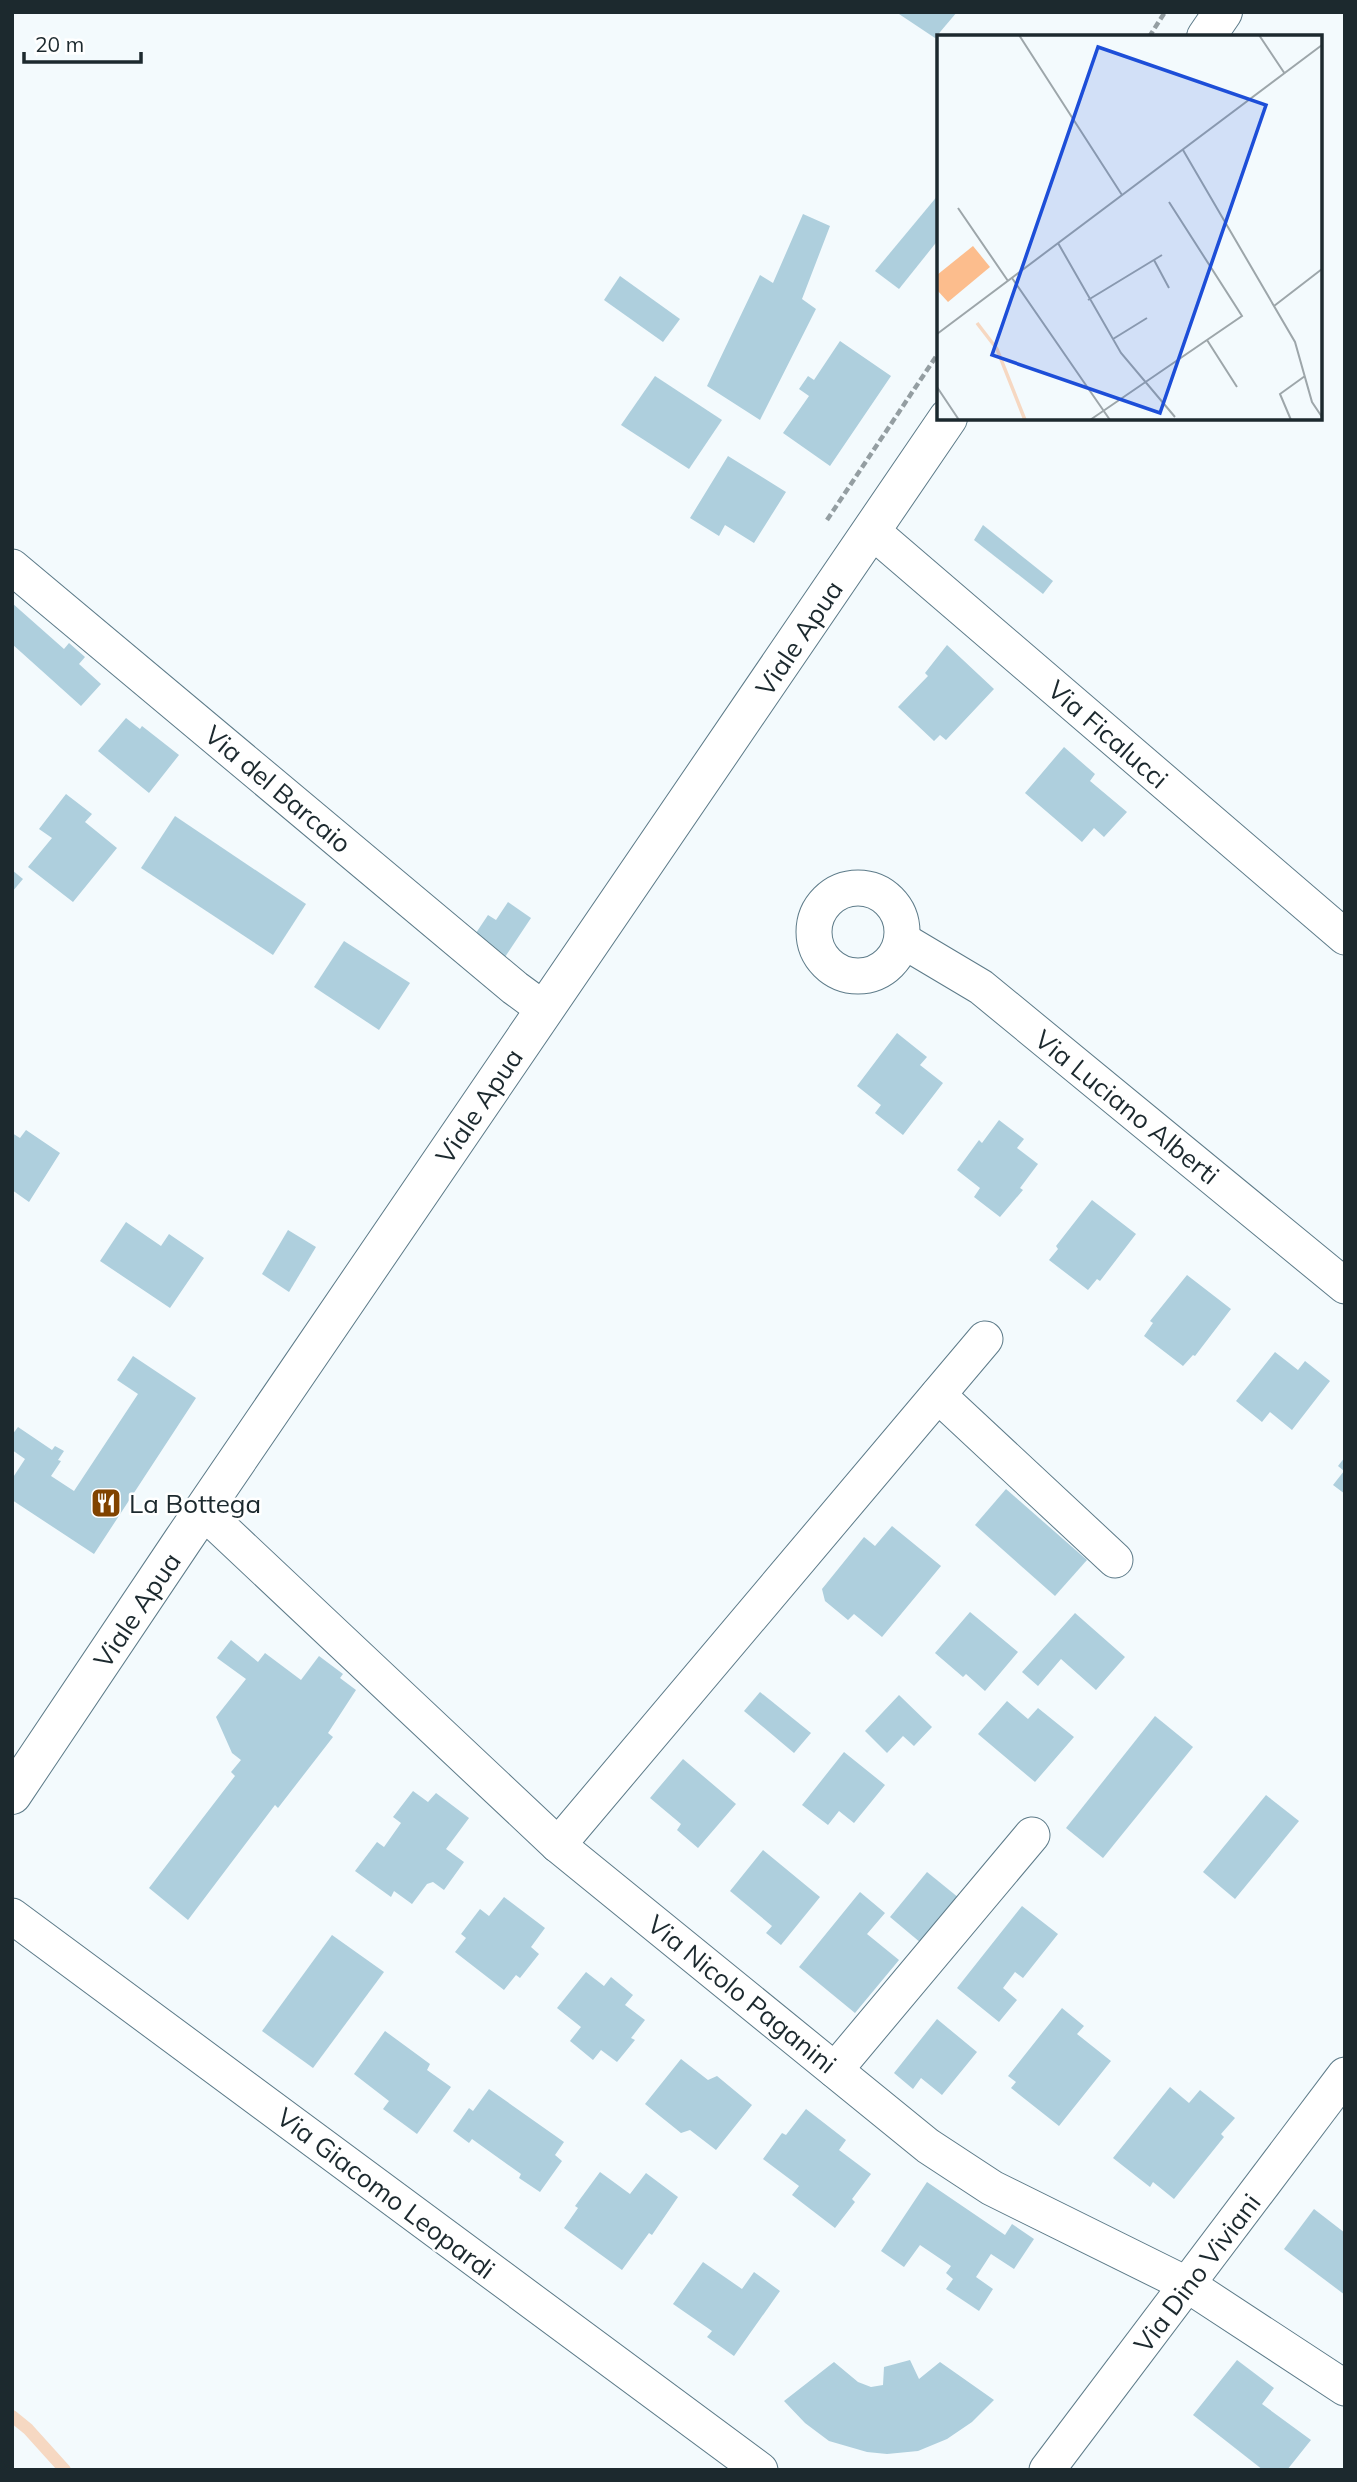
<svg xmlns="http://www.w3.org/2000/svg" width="1357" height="2482" font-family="Mulish,sans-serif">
	<rect width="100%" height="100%" fill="#f3fafd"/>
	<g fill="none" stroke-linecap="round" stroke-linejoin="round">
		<path stroke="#f6d8c2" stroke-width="12" d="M12 2416 28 2429 65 2470"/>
	</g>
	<g fill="#aecfdd">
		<path d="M896 12H957L935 38Z"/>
		<path d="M939 194V239L899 289 875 271Z"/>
		<path d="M803 214 830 226 802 299 816 309 760 420 707 386 760 275 773 283Z"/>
		<path d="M620 276 680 319 663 342 604 300Z"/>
		<path d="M840 341 891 376 830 466 783 433 809 396 799 389 808 376 814 380Z"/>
		<path d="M655 376 722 420 689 469 621 425Z"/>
		<path d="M728 456 786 492 754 543 725 525 719 536 690 518Z"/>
		<path d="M983 525 1053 581 1043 594 974 540Z"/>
		<path d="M12 603 64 649 69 643 85 657 79 664 101 684 81 706 12 644Z"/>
		<path d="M947 645 994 689 946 740 940 735 934 741 898 707 928 676 925 673Z"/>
		<path d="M126 718 140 729 142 726 179 755 149 793 98 751Z"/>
		<path d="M1064 747 1095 774 1090 781 1127 812 1104 837 1094 828 1082 842 1025 793Z"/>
		<path d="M66 794 92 814 85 822 117 848 73 902 28 867 52 838 39 829Z"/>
		<path d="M175 816 306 904 273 955 141 868Z"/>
		<path d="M12 870 23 879 12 892Z"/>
		<path d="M508 902 531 918 501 963 472 939 488 915 496 920Z"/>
		<path d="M344 941 410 983 379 1030 314 987Z"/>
		<path d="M897 1033 927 1057 920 1065 943 1083 903 1135 875 1113 881 1105 857 1086Z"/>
		<path d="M999 1120 1024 1139 1017 1148 1038 1164 1020 1188 1023 1190 1000 1217 974 1197 980 1188 957 1170 979 1140 982 1143Z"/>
		<path d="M26 1130 60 1153 29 1202 12 1190V1133L20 1138Z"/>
		<path d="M1092 1200 1136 1234 1100 1281 1097 1279 1088 1290 1049 1260 1058 1249 1056 1246Z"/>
		<path d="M126 1222 161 1246 169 1234 204 1258 170 1308 100 1261Z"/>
		<path d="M288 1230 316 1247 289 1292 262 1274Z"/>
		<path d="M1187 1275 1231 1309 1195 1356 1193 1355 1183 1366 1144 1336 1153 1323 1150 1321Z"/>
		<path d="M1275 1352 1298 1370 1305 1361 1330 1381 1292 1430 1270 1412 1262 1422 1236 1401Z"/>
		<path d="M133 1356 196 1398 94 1554 12 1500V1479L25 1459 12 1450V1435L18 1427 52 1450 55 1446 64 1451 58 1460 61 1461 51 1476 74 1491 138 1394 117 1380Z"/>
		<path d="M1345 1457V1494L1333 1485 1344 1471 1338 1466Z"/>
		<path d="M1006 1489 1087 1560 1055 1596 975 1525Z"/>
		<path d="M892 1526 941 1566 882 1637 854 1614 848 1620 825 1601 822 1589 864 1537 875 1546Z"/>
		<path d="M970 1612 1018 1652 985 1691 966 1674 963 1677 935 1653Z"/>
		<path d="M1075 1613 1125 1657 1096 1690 1061 1659 1038 1686 1022 1672Z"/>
		<path d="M231 1640 258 1662 265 1653 301 1680 319 1656 343 1674 340 1678 356 1690 328 1733 333 1737 278 1808 275 1805 188 1920 149 1888 235 1776 231 1772 241 1760 232 1753 216 1717 246 1679 217 1658Z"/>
		<path d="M760 1692 811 1733 794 1753 744 1711Z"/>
		<path d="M899 1695 932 1727 914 1746 903 1736 887 1753 865 1731Z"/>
		<path d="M1007 1701 1028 1719 1038 1708 1074 1737 1035 1782 978 1734Z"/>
		<path d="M1155 1716 1193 1747 1103 1858 1066 1828Z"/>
		<path d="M844 1752 885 1785 854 1823 839 1811 828 1825 802 1805Z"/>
		<path d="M683 1759 736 1804 698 1848 677 1830 681 1824 650 1798Z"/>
		<path d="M413 1791 428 1802 436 1793 469 1818 446 1849 464 1862 444 1890 433 1882 427 1884 412 1904 394 1891 391 1897 355 1871 377 1842 384 1847 401 1823 393 1817Z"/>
		<path d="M1266 1795 1299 1821 1235 1899 1203 1872Z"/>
		<path d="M763 1850 820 1897 781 1945 766 1933 772 1926 730 1891Z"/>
		<path d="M927 1872 959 1898 921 1943 890 1917Z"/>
		<path d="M860 1892 885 1913 867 1934 899 1960 855 2013 799 1967Z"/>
		<path d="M504 1897 545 1928 531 1947 539 1954 520 1978 516 1975 504 1990 455 1952 466 1938 461 1934 480 1909 489 1916Z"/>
		<path d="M1022 1906 1058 1934 1023 1978 1015 1972 1003 1988 1017 2000 999 2022 957 1988Z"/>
		<path d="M332 1935 384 1972 313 2068 262 2031Z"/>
		<path d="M586 1972 604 1986 611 1977 633 1995 625 2005 645 2020 631 2038 635 2040 617 2062 601 2050 593 2060 570 2041 581 2027 557 2008Z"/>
		<path d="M1062 2008 1084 2026 1077 2034 1111 2061 1059 2126 1011 2088 1016 2082 1008 2076Z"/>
		<path d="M937 2019 977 2052 942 2095 921 2078 913 2089 894 2073Z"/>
		<path d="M385 2031 430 2064 427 2070 451 2087 417 2134 383 2109 389 2101 354 2074Z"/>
		<path d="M681 2059 708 2080 717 2076 752 2105 716 2150 690 2130 681 2133 645 2104Z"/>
		<path d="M1170 2087 1189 2103 1200 2090 1235 2118 1221 2134 1224 2137 1174 2199 1153 2182 1150 2187 1113 2158Z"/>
		<path d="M489 2089 564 2142 555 2155 562 2161 540 2192 519 2178 521 2174 472 2139 469 2143 453 2131 469 2108 473 2111Z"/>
		<path d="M806 2109 846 2140 839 2150 871 2174 852 2199 855 2202 835 2228 792 2195 799 2186 763 2159 782 2133 786 2135Z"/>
		<path d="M600 2172 630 2194 646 2173 678 2197 652 2235 649 2233 622 2270 564 2228 578 2208 575 2206Z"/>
		<path d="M927 2182 1005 2235 1012 2224 1034 2239 1014 2269 991 2254 976 2277 993 2289 979 2311 946 2289 953 2279 946 2273 951 2266 920 2245 904 2267 881 2251Z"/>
		<path d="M1314 2209 1345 2233V2295L1284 2249Z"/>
		<path d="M703 2262 742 2289 754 2272 780 2291 734 2356 707 2337 712 2331 673 2304Z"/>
		<path d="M910 2360 919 2379 940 2362 994 2400 972 2422 947 2439 918 2451 887 2454 867 2452 829 2441 805 2423 784 2401 834 2362 858 2382 871 2387 883 2385 884 2367Z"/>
		<path d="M1237 2360 1274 2388 1262 2404 1311 2440 1287 2470H1263L1193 2415Z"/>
	</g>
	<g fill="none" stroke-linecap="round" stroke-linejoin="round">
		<g stroke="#5d7b89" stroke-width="37">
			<g id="street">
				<path d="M872 531 1345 937"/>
				<path d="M12 567 515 988 545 1010"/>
				<circle cx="858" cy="932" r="44"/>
				<path d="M902 940 981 987 1345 1286"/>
				<path d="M938 1395 1115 1560"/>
				<path d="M204 1512 558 1845 928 2146 992 2188 1188 2285 1345 2388"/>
				<path d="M558 1845 985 1339"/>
				<path d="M12 1916 760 2470"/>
				<path d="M835 2070 1032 1835"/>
				<path d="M1047 2470 1345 2075"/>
			</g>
		</g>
		<g stroke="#5d7b89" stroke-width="40">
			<g id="secondary">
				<path d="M1206 37 1223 12"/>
				<path d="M12 1795 183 1540 948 418"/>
			</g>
		</g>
		<g stroke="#949ea2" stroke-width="4.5" stroke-dasharray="7 3.5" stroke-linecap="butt">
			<path d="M1149 37 1165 12"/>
			<path d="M827 520 939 352"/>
		</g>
		<use href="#street" stroke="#fff" stroke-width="35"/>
		<use href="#secondary" stroke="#fff" stroke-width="38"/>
	</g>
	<defs>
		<g id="restaurant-square" transform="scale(1.575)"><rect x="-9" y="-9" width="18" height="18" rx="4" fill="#814300" stroke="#fff"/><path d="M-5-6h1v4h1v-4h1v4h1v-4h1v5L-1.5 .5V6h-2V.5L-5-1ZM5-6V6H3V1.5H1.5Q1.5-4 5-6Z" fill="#fff"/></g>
	</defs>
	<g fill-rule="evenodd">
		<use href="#restaurant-square" x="106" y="1503"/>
	</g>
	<g text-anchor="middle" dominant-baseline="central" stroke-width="5" stroke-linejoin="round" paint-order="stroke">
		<g font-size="26" fill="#1c292e" stroke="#fff">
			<text transform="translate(799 638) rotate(-56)">Viale Apua</text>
			<text transform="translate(1108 734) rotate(41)">Via Ficalucci</text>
			<text transform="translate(278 789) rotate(40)">Via del Barcaio</text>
			<text transform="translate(479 1106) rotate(-56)">Viale Apua</text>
			<text transform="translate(1127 1107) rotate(39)">Via Luciano Alberti</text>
			<text transform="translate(137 1610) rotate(-56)">Viale Apua</text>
			<text transform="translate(742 1994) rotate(39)">Via Nicolo Paganini</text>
			<text transform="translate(386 2193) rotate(37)">Via Giacomo Leopardi</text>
			<text transform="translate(1197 2273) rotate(-53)">Via Dino Viviani</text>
		</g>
		<g font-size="26" fill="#1c292e" stroke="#fff" text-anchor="start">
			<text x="129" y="1503">La Bottega</text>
		</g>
	</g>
	<g transform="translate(937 35)">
		<rect width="385" height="385" fill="#f3fafd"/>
		<path d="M36 211 53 232 11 267 0 255V240Z" fill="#fcbd8d"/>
		<path fill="none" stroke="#f6d8c2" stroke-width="3.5" d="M40 288 60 314 88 385"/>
		<path fill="none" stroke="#9da6aa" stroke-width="2" d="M82 0 185 160M322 0 348 39M246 115 358 307 375 367 385 382M21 173 71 246M121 208 184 318 238 382M217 225 232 253M75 243 173 385M151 265 225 220M337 271 385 234M0 299 385 10M176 304 210 283M270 305 300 352M0 352 22 385M153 385 305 281 232 167M354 385 343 359 368 341"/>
		<path fill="#1d4ed8" fill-opacity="0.15" stroke="#1d4ed8" stroke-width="3.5" d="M161 12 329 70 223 378 55 320Z"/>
		<rect width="385" height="385" fill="none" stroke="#1c292e" stroke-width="3.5"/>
	</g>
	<rect width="1357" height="2482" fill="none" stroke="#1c292e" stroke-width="28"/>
	<path d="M24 52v10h117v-10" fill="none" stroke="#1c292e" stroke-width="3.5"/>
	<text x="35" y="52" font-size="21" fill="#1c292e" stroke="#ffffff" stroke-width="5" paint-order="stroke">20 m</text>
</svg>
